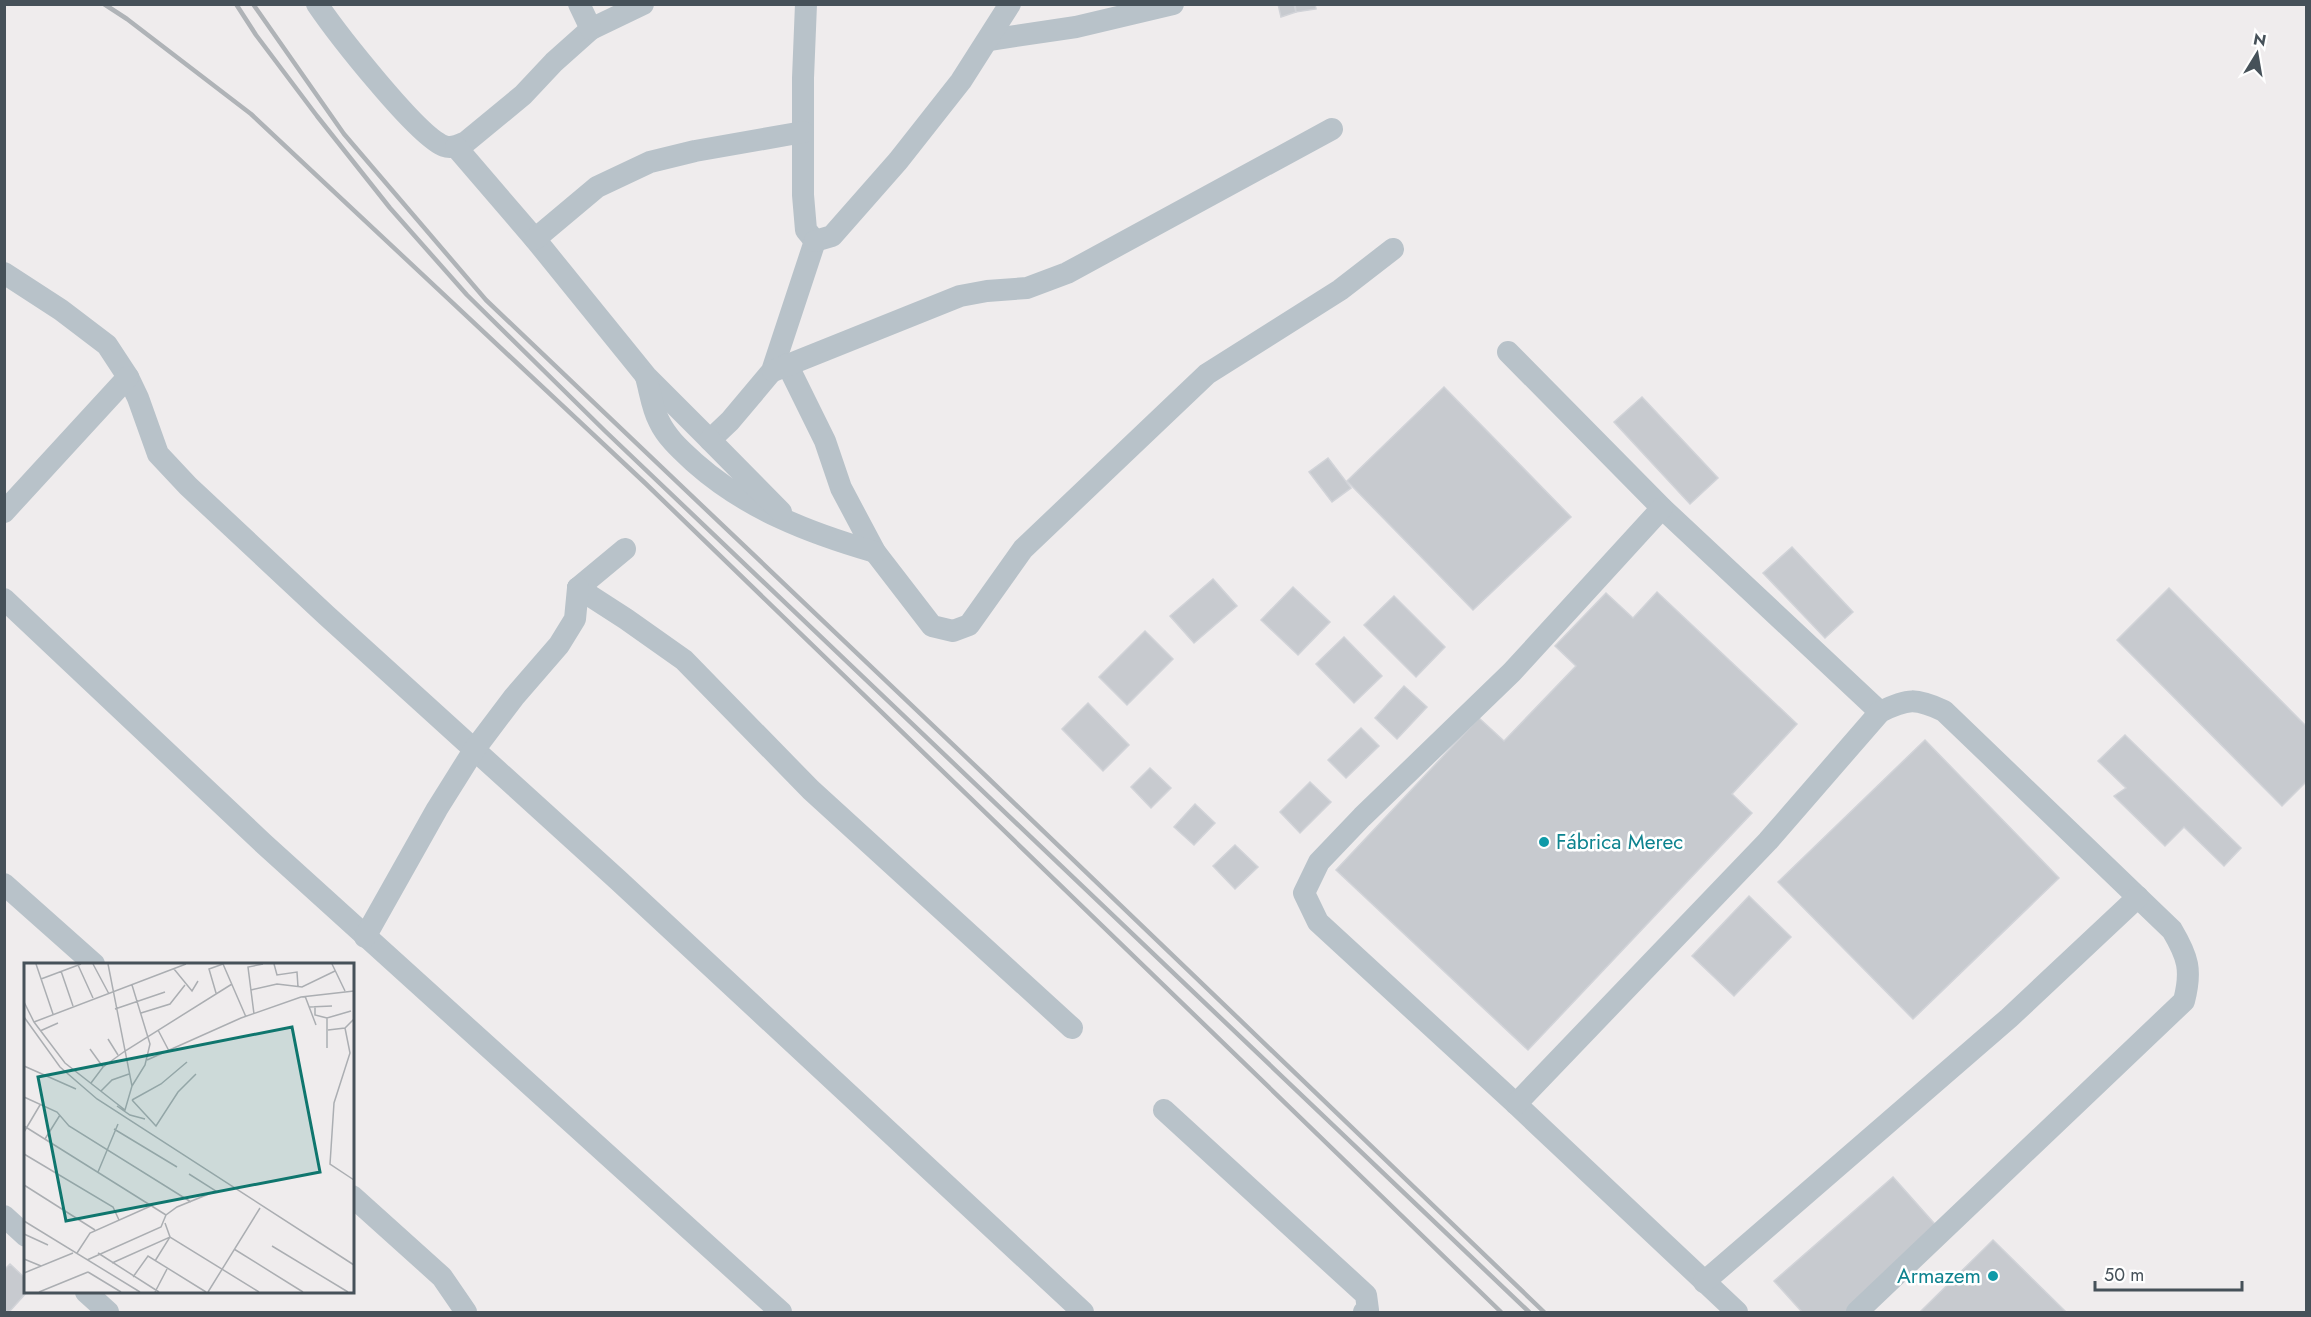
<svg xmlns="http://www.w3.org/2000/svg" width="2311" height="1317" font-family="Jost,sans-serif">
	<rect width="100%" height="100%" fill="#efeced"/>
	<g fill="#c7cacf" stroke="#d1d3d8" stroke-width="1.5">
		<path d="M1278 4H1294L1296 12 1281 17Z"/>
		<path d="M1295 4H1315L1316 9 1296 12Z"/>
		<path d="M1444 387 1571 517 1473 610 1347 481Z"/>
		<path d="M1642 397 1718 478 1690 504 1614 422Z"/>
		<path d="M1328 458 1351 488 1332 502 1309 472Z"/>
		<path d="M1792 547 1853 612 1825 638 1763 573Z"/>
		<path d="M1213 579 1237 606 1194 643 1170 616Z"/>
		<path d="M1293 587 1330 622 1298 655 1261 620Z"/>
		<path d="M2169 588 2306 726V782L2282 806 2117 640Z"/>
		<path d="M1657 592 1797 724 1732 794 1752 813 1528 1050 1336 870 1479 718 1504 741 1576 666 1555 646 1606 593 1633 618Z"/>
		<path d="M1394 596 1445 647 1416 677 1364 625Z"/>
		<path d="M1145 631 1173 659 1127 705 1099 677Z"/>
		<path d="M1344 637 1382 676 1354 703 1316 664Z"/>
		<path d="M1404 686 1427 707 1397 739 1375 718Z"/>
		<path d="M1088 703 1129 745 1103 771 1062 729Z"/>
		<path d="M1361 728 1379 746 1346 778 1328 760Z"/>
		<path d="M2125 735 2241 848 2224 866 2184 827 2165 846 2114 796 2126 788 2098 761Z"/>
		<path d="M1925 740 2059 878 1913 1019 1778 882Z"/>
		<path d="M1150 768 1171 788 1151 808 1131 787Z"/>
		<path d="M1310 782 1331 802 1300 833 1280 812Z"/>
		<path d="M1195 804 1215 823 1194 845 1174 827Z"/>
		<path d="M1235 845 1258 867 1235 889 1213 866Z"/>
		<path d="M1749 896 1791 937 1734 996 1692 956Z"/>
		<path d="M1893 1177 1941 1231 1849 1312H1802L1774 1281Z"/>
		<path d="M1993 1240 2066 1312H1920Z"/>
		<path d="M10 1264 26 1279V1292H27L9 1312H4V1270Z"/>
	</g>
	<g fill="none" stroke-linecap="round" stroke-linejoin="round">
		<g stroke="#b8c2c9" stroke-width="22">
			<path d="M317 4C336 32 417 136 444 146 452 149 459 145 466 142L523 95 554 62 591 29 643 4"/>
			<path d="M579 4 591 29"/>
			<path d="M806 4 803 78V195L806 230 815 241"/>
			<path d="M989 40 1076 27 1173 4"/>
			<path d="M456 147 535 239 646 376 710 440 730 421 772 371 815 241"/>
			<path d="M535 239 597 187 650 162 695 151 803 132"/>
			<path d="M815 241 832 236 898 161 961 81 1010 4"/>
			<path d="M4 273 61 310 107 345 128 377 138 398 158 454 188 486 326 615 618 880 1083 1312"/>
			<path d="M1508 352 1662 508 1880 712"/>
			<path d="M787 364 825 441 841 488 875 552 932 626 953 631 969 625 1023 549 1207 374 1340 290 1393 249"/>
			<path d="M773 371 960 296 987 291 1027 288 1067 273 1332 129"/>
			<path d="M646 377C650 391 652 408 659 421 667 438 681 450 695 463 747 509 809 533 875 552"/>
			<path d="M710 440 781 512"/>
			<path d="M1662 508 1512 672 1362 817 1319 862 1304 893 1318 922 1516 1104 1737 1312"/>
			<path d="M4 512 128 377"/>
			<path d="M578 588 626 619 684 660 811 790 1072 1028"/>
			<path d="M578 588 625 549"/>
			<path d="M4 599 264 844 781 1312"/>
			<path d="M4 884 94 964"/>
			<path d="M365 937 437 809 474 750 514 697 559 645 575 619 578 588"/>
			<path d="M1516 1104 1768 841 1880 712C1908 698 1916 698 1944 711L2172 930C2188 957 2192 970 2184 1001L1857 1312"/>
			<path d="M1164 1110 1366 1295 1368 1310 1364 1312"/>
			<path d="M352 1196 442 1277 466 1312"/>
			<path d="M4 1216 26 1236"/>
			<path d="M1704 1282 2009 1018 2138 897"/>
			<path d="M86 1292 108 1312"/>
		</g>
		<g stroke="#afb3b7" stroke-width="4.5">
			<path d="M104 4 127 19 251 114 645 483 1501 1312"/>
			<path d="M236 4 256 35 317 116 390 208 467 295 605 431 1529 1312"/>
			<path d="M253 4 344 134 486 300 988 778 1544 1312"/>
		</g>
	</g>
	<g fill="#0f9aa8" stroke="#fff" stroke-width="2">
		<circle cx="1544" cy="842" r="6"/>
		<circle cx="1993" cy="1276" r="6"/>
	</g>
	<g text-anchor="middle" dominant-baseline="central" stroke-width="5" stroke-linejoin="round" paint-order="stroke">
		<g font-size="21" fill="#0d838f" stroke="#fff" text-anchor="start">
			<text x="1556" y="842">Fábrica Merec</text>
			<text x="1981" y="1276" text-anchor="end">Armazem</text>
		</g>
	</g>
	<g transform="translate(24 963)">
		<rect width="330" height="330" fill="#efeced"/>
		<path fill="none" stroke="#abaeb2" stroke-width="1.5" d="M12 1 29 51M69 1 85 31M199 1 222 54M250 1 253 12 273 9 274 24M308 1 321 28M54 2 69 35M150 6 168 28 174 18M37 8 49 43M17 16 57 1M108 22 126 81 121 102 108 123M227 27 253 21 278 24 311 8M192 30 185 6 199 1M281 33 292 62M0 39 10 59 41 100 101 147 108 123 84 1M291 43V52L303 55 327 48M285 44 308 43M91 46 141 29M117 50 146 41 161 22M230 51 224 4 239 1M0 54 36 104 73 136 330 302M303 55V85M10 59 162 1M321 65 326 90 310 140 306 201 330 217M134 67 145 88M304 67 321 65 330 56M16 68 34 60M84 76 94 92M66 86 79 104M123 97 217 55 277 34 330 28M0 103 52 126M67 120 79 104 101 88 208 21M77 128 88 117 105 111M0 134 33 149 45 163 167 239M108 137 132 163 154 129 172 111M108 137 137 121 163 99M93 143 106 152 121 156M0 163 142 252M90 166 153 204M0 169 16 142M21 176 36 152M0 191 89 244 95 257M74 209 94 161M0 222 71 267M0 258 116 329M0 271 24 282M248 283 324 329M210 286 279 329M53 290 66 270 129 242M74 290 135 329M0 296 17 303M63 297 137 264 142 252 153 244 192 228 165 211M131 298 146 274 141 260M88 300 146 274 235 329M64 309 97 329M0 310 49 290M109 314 124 293 182 329M15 329 64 309M131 329 143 306M184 329 236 245"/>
		<path fill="#0f766e" fill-opacity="0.15" stroke="#0f766e" stroke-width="3" d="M268 64 296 209 42 258 14 114Z"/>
		<rect width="330" height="330" fill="none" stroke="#465159" stroke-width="3"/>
	</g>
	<rect width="2311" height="1317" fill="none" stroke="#465159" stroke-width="12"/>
	<g transform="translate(2257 54) rotate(11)" stroke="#ffffff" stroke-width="4.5" paint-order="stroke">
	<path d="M0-4.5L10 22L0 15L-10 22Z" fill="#465159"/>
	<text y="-9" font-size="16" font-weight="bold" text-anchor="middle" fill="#465159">N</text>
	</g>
	<path d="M2095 1281v9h147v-9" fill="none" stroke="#465159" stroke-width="3"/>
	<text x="2104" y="1281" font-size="18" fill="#465159" stroke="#ffffff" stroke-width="4.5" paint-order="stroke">50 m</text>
</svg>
